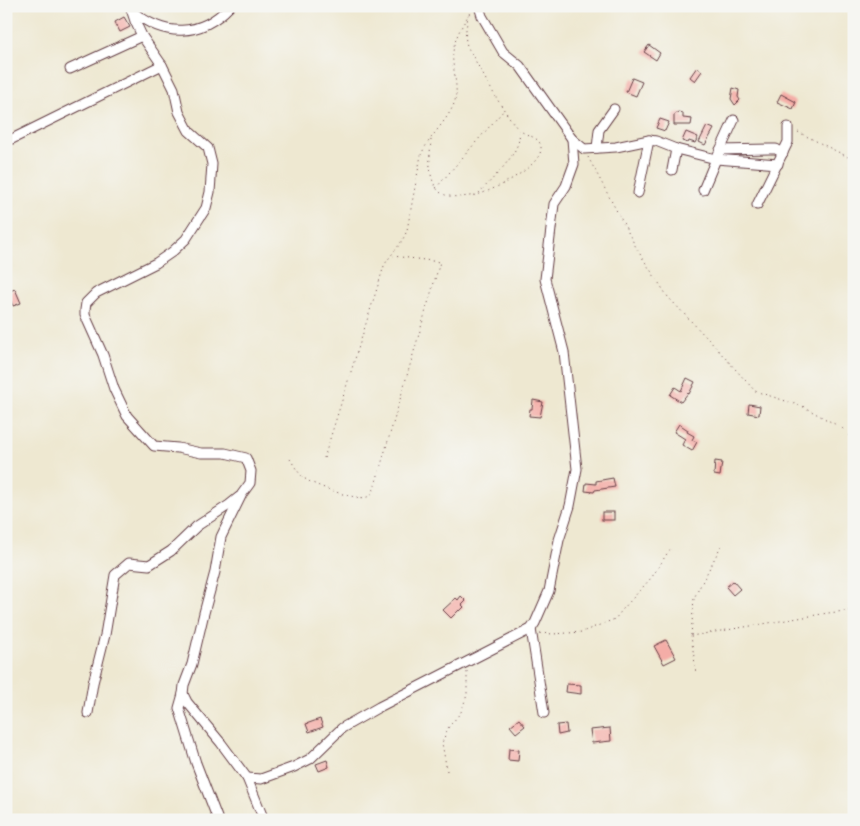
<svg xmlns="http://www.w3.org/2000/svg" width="860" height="826" font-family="'IM FELL DW Pica',serif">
	<rect width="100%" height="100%" fill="#f6f6f2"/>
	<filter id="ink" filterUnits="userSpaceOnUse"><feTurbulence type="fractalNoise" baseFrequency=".02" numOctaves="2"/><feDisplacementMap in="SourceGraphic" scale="10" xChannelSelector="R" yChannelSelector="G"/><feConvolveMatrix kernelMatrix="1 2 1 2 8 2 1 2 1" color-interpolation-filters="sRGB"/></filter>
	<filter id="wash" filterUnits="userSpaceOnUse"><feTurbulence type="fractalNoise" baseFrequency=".0096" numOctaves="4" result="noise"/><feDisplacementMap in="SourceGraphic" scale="20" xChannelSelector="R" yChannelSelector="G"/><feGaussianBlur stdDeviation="1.12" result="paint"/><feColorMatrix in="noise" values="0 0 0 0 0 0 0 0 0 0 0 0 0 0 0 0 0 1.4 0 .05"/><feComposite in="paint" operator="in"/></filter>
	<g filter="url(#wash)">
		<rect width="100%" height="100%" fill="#eee8d1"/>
		<g id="blocks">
			<g fill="#f4ada7">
				<path d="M124 17 130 27 120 32 115 22Z"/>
				<path d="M649 45 660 53 656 60 644 52Z"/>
				<path d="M697 67 702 71 695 81 690 77Z"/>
				<path d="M632 78 642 82 636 96 626 92Z"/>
				<path d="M733 88 739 90 738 97 740 100 735 105 731 99Z"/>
				<path d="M781 94 796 102 793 109 777 102Z"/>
				<path d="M678 112 683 113V118L692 119 691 125H674V115Z"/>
				<path d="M660 119 669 122 665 131 656 128Z"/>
				<path d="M707 126 714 129 705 145 699 142Z"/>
				<path d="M686 132 698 137 695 143 689 141 688 143 682 141Z"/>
				<path d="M15 289 21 303 13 306 7 292Z"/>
				<path d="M687 378 695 382 689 394 688 393 681 402 670 395 675 387 681 391Z"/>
				<path d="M533 400 543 402 540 417 529 416 530 409H532Z"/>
				<path d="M749 404 760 406 759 415 748 413Z"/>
				<path d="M679 424 688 430 687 432 694 436 692 440 697 442 692 451 682 445 685 439 674 432Z"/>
				<path d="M715 461 722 462 720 476 714 475Z"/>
				<path d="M613 478 615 487 595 490 594 492 585 491 586 483 596 484V481Z"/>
				<rect x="602" y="512" width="12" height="8"/>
				<path d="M733 581 740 589 733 595 726 587Z"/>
				<path d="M461 596 466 601 462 605 464 607 460 611 459 610 451 618 443 610 456 598 458 600Z"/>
				<path d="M666 640 676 658 664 664 654 646Z"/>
				<path d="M567 684 581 685V694L566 692Z"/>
				<path d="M320 719 323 727 309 732 306 724Z"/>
				<path d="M519 719 525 726 516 733 510 726Z"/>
				<path d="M566 724 567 733 558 735 557 725Z"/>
				<path d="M610 728 611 741 592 743 590 730Z"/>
				<path d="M509 749 519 750 518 761 508 760Z"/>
				<path d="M327 760 329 767 319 771 316 764Z"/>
			</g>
		</g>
	</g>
	<g filter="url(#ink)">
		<use href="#blocks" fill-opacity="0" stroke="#633d44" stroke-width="1"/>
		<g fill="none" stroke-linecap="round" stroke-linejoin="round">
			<g stroke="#633d44" stroke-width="11">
				<g id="minor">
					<path d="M130 6 135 21 142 36 162 65 174 89 179 112 189 131 208 148 212 164 210 192 206 208 186 239 172 252 156 263 96 293 86 303 85 310V315L103 355 114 389 127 416 154 446 178 448 201 453H225L246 458 251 471 250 483 242 494 221 537 215 572 204 613 192 664 184 685 183 694 179 708 196 763 218 820"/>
					<path d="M479 6 482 16 503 52 520 66 572 139 584 149 616 147 649 140 656 141 676 149 716 159 778 164"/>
					<path d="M132 11C164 37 200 38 230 6"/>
					<path d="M70 69 142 36"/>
					<path d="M12 139 162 65"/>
					<path d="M597 148 599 130 614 109"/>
					<path d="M720 150 770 149H776L783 153"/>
					<path d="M672 170 676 149"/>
					<path d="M703 190 716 159 734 120"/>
					<path d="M638 193 649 140"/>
					<path d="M757 205 788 142V127"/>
					<path d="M531 629 544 713"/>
					<path d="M183 694 187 702 221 743 247 778 264 820"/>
					<path d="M88 713 93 683 105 635 115 575 129 563 149 565 171 551 197 526 229 505 239 497"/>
					<path d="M247 778 261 779 294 767 310 759 342 728 379 707 531 629 535 623 549 591 559 540 570 506 577 469 564 352 545 279 554 204 566 186 574 164 572 139"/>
				</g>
			</g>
			<g stroke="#633d44" stroke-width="1" stroke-dasharray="1 4" stroke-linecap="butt">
				<path d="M798 132 854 160"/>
				<path d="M431 140C430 155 427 175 437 189 444 200 468 197 480 194 495 189 543 166 541 147 540 136 525 136 518 129 514 125 511 119 507 114 492 93 481 70 468 48 463 37 467 27 468 15"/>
				<path d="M588 157 638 251 668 297 709 340 755 391 804 407 842 428 854 440"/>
				<path d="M436 188 504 110"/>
				<path d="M479 193C492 179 523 151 519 132"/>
				<path d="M324 458 384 266C391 253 402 245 407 230L421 155C428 138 446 122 453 106 461 89 451 69 453 52 455 35 464 23 472 9"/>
				<path d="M290 459C294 465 298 473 304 478 312 485 357 501 367 497 371 496 372 492 374 489L440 262 393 256"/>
				<path d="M540 633 553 634 582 632 615 619 623 609 652 577 670 549"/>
				<path d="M691 635 694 598 721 546"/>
				<path d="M696 671 691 636 828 613 854 610"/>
				<path d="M447 771 442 743 448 728 461 712 467 695V672"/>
			</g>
			<use href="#minor" stroke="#fff" stroke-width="9"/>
		</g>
	</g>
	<rect width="860" height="826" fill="none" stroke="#f6f6f2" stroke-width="25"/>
</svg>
